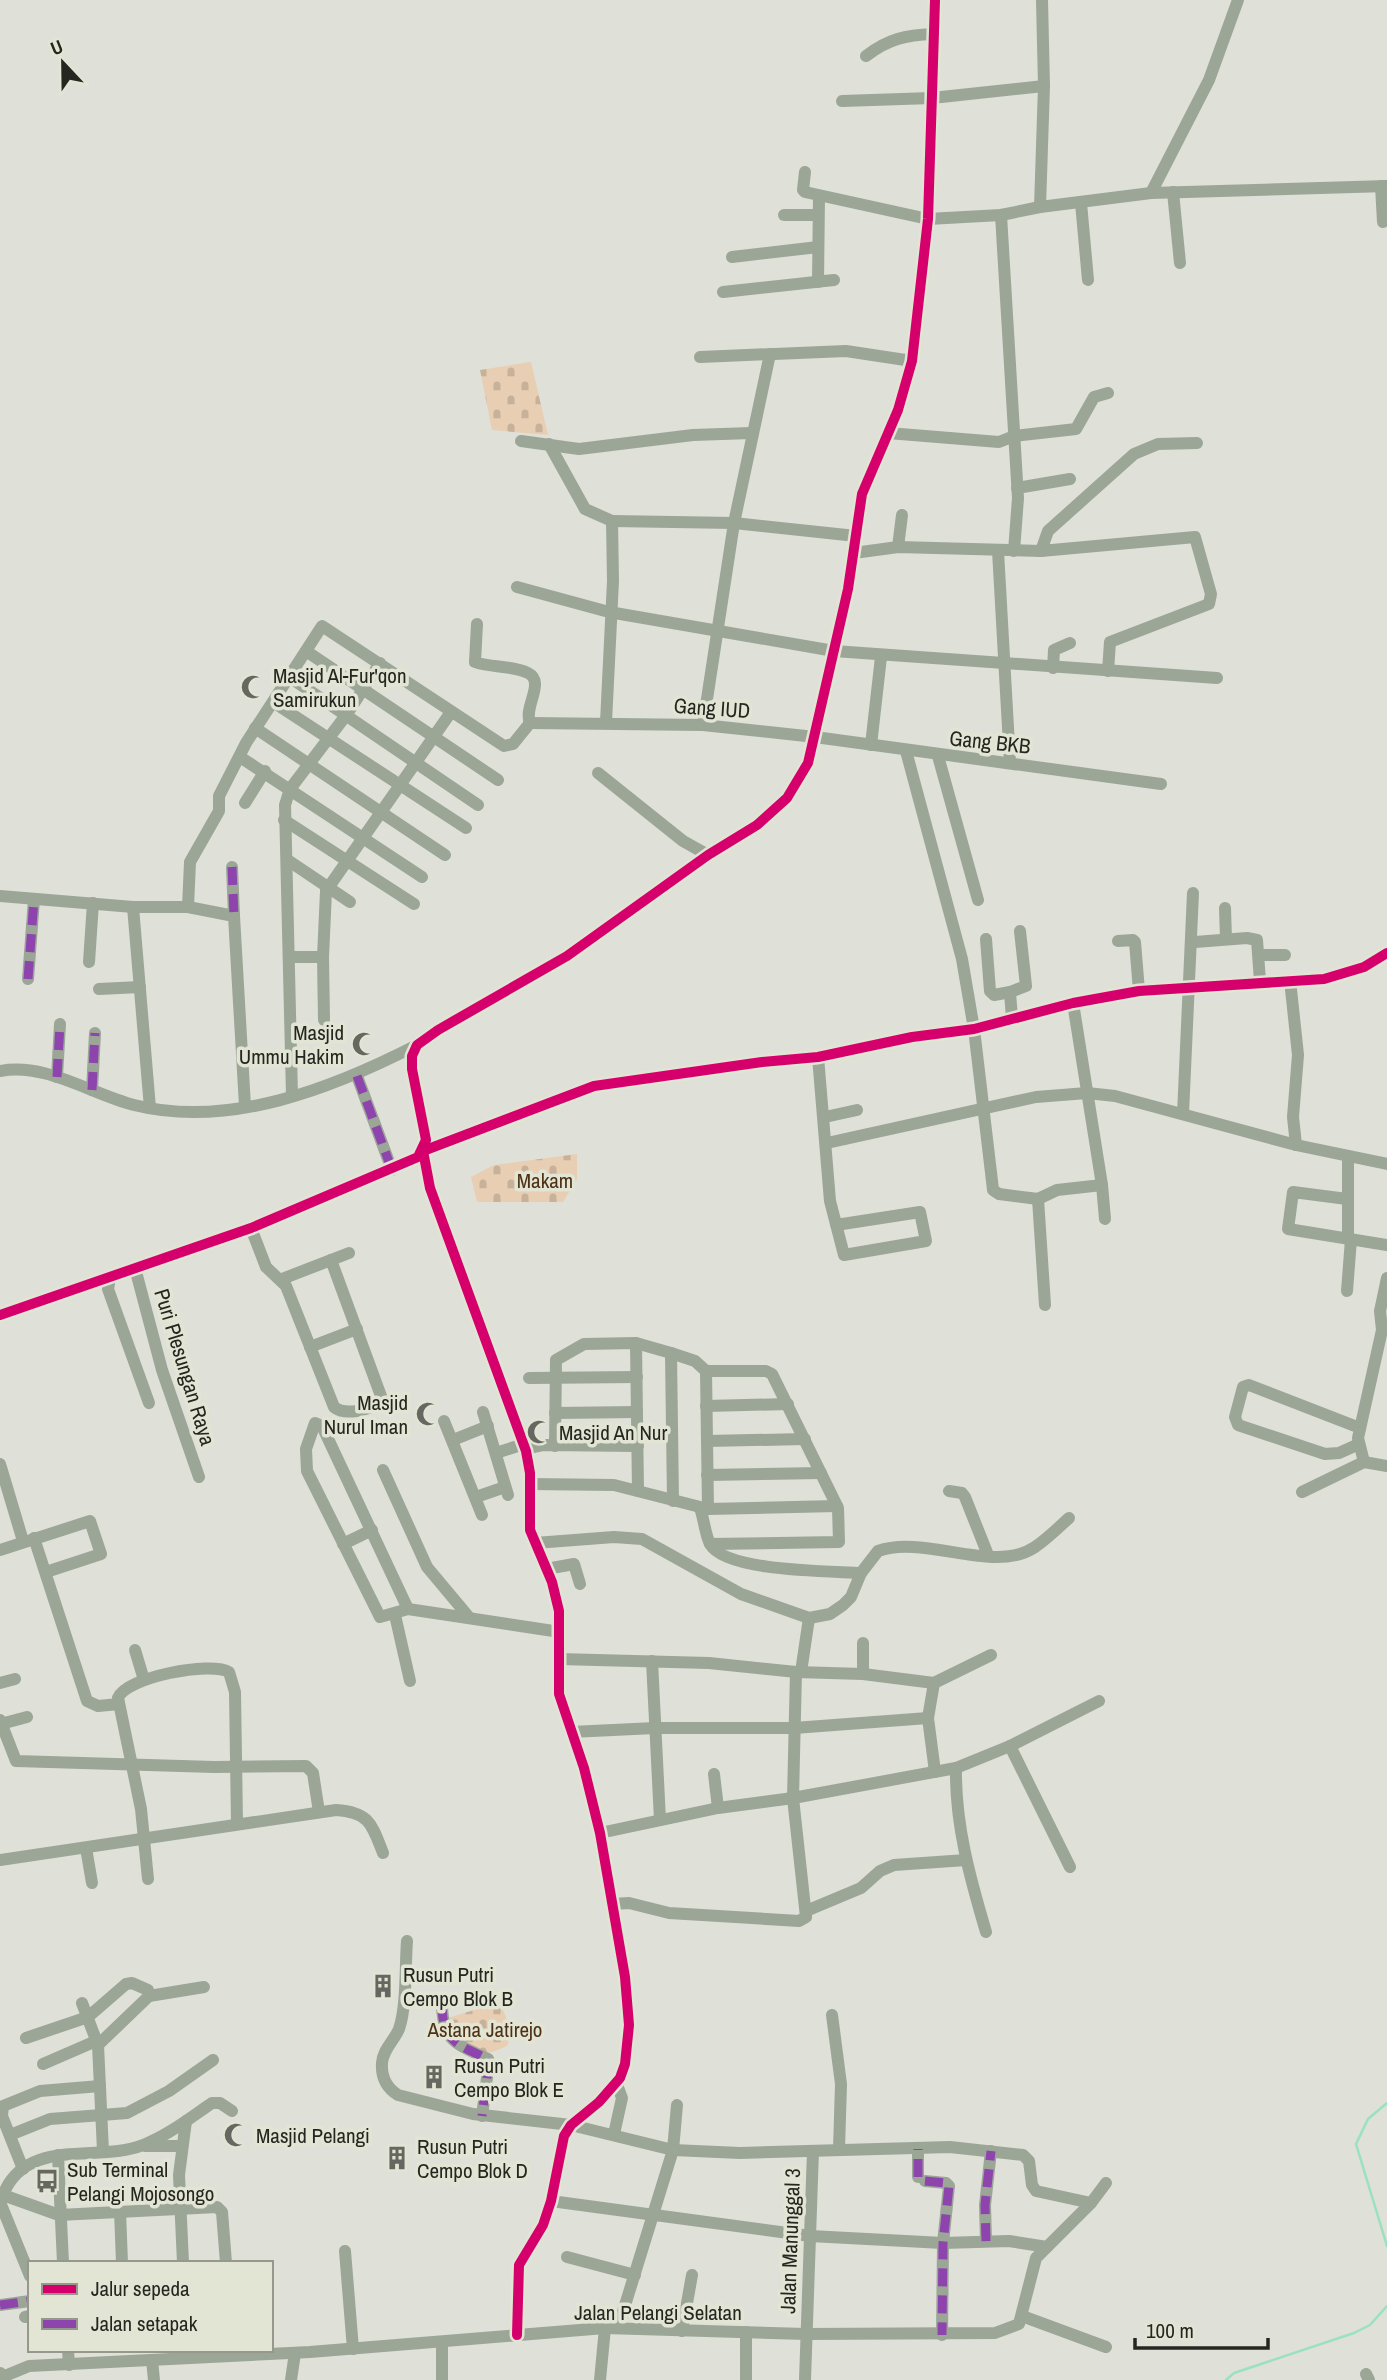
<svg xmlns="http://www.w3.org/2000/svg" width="1387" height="2380" font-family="'Archivo Narrow',sans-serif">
	<defs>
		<pattern id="cemetery-stones" width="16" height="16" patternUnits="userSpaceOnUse" patternTransform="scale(1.75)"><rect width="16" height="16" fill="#e8ceb2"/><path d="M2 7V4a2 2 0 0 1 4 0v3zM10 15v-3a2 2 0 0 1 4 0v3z" fill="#c7b199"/></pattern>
	</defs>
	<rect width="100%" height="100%" fill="#dfe0d8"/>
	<g fill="url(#cemetery-stones)">
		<path d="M531 362 548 435 492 430 480 370Z"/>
		<path d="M577 1154V1179L563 1202H477L471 1177 494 1165Z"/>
		<path d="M500 2002 510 2028 508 2045C478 2063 460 2046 448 2018Z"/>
	</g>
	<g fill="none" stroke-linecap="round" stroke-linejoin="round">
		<g stroke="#9ae1c1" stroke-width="2.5">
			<path d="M1387 2103 1368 2119 1356 2144 1387 2246"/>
			<path d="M1226 2380 1234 2373 1354 2333 1370 2325 1387 2306"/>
		</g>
		<g stroke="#9ba697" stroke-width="12">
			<path d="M1042 0 1044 86"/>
			<path d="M866 56C888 39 906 35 933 34"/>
			<path d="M842 101 932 98 1044 86 1040 207"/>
			<path d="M805 172 803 190 805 192 928 219 1001 215 1040 207 1151 193 1387 186"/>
			<path d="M1381 186 1383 222"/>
			<path d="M1173 192 1180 263"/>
			<path d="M1151 193 1209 80 1238 0"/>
			<path d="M1081 203 1088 280"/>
			<path d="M784 215H818"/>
			<path d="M1001 215 1018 498 1014 551"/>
			<path d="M732 257 818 247"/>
			<path d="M818 282 819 196"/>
			<path d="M723 292 834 280"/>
			<path d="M700 357 846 351 912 361"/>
			<path d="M888 433 999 442 1014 436 1076 429 1094 397 1108 393"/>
			<path d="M521 441 579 449 693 435 751 433"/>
			<path d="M549 444 585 509 612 521 613 581 606 722"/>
			<path d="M1017 488 1070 479"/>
			<path d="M612 521 734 523 856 536"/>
			<path d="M898 547 902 515"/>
			<path d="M998 551 1010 763"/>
			<path d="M1041 551 1048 531 1134 454 1158 444 1197 443"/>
			<path d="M854 553 898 547 1041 551 1195 537 1211 594 1209 604 1110 642 1108 671"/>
			<path d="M517 587 609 612 834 651 1217 678"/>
			<path d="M477 624 475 662C491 668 512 665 528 673 546 682 523 707 530 723"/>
			<path d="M306 651 498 780"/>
			<path d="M1053 668 1054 650 1070 643"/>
			<path d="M288 676 478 805"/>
			<path d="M273 702 466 828"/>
			<path d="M530 723 703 725 815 737 1161 784"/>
			<path d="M703 725 734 523 770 354"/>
			<path d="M255 728 445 855"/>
			<path d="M871 745 881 657"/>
			<path d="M906 751 962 959 974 1029 992 1181 993 1190 999 1194 1038 1199 1057 1190 1102 1185 1073 1003"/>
			<path d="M938 756 978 900"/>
			<path d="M240 757 422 877"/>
			<path d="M598 773 683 841 708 855"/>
			<path d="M245 803 265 771"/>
			<path d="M284 820 414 904"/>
			<path d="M289 861 350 902"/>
			<path d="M232 867 234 916"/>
			<path d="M0 896 133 907H188L234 916 245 1106"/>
			<path d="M133 907 150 1108"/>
			<path d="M188 907 190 862 219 811V796L246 743 322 626 504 746 513 744 530 723"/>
			<path d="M1225 908 1226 939"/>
			<path d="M986 939 990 991 994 995 1010 992"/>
			<path d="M1118 941 1133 940 1135 942 1139 991"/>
			<path d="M1195 942 1247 938 1257 940 1260 981"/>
			<path d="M1260 955H1285"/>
			<path d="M291 957H323L326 891 451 712"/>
			<path d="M323 957 324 1020"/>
			<path d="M89 962 93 903"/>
			<path d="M28 979 34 899"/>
			<path d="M1290 980 1298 1055 1293 1117 1296 1145"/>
			<path d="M99 989 140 987"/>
			<path d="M1012 1019 1010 992 1026 986 1020 931"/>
			<path d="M818 1057 830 1201 844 1255 926 1241 920 1212 836 1225"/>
			<path d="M0 1071C45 1062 91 1094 134 1105 230 1129 333 1088 417 1045"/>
			<path d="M357 1076 392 1170"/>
			<path d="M57 1077 60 1024"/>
			<path d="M92 1090 95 1033"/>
			<path d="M292 1096 285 805 290 789 347 714 380 663"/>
			<path d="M1183 1114 1193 893"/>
			<path d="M825 1117 857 1110"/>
			<path d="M827 1143 1036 1097 1087 1093 1115 1096 1296 1145 1387 1164"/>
			<path d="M1102 1185 1105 1219"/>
			<path d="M1038 1199 1045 1305"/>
			<path d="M1347 1199 1293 1192 1288 1229 1387 1245"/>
			<path d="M251 1228 266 1267 286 1286 334 1407C345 1416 368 1410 379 1403L381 1396 331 1260"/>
			<path d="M1348 1238V1157"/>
			<path d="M135 1268 162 1370 199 1477"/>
			<path d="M110 1278 108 1289 149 1403"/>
			<path d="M282 1279 349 1253"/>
			<path d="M1347 1291 1351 1239"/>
			<path d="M0 1315 251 1228 418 1157 426 1140 412 1069V1056L417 1045 438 1030 567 956 708 855 757 825 787 798 808 763 848 589 862 494 898 410 912 361 928 219 935 0"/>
			<path d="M636 1343 671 1353 673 1501"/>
			<path d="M310 1347 357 1329"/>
			<path d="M671 1353 695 1361 706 1371 708 1509"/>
			<path d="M706 1371H766L772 1374 838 1508 839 1542 710 1544"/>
			<path d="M529 1378 637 1377"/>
			<path d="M706 1406 788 1404"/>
			<path d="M483 1412 508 1495"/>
			<path d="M555 1413 637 1412"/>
			<path d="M444 1421 482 1515"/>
			<path d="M453 1440 488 1426"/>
			<path d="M707 1441 805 1439"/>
			<path d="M1359 1444 1339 1453 1325 1454 1238 1425 1235 1417 1243 1387 1249 1385 1360 1428"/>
			<path d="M555 1446 556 1360 584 1344 636 1343 638 1491"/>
			<path d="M525 1449 544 1445 638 1446"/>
			<path d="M496 1453 524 1444"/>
			<path d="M1364 1462 1358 1438 1382 1330 1380 1311 1387 1278"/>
			<path d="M0 1464 23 1541"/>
			<path d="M383 1470 427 1567 468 1616"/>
			<path d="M707 1475 821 1473"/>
			<path d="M530 1484 614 1485 708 1509 837 1506"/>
			<path d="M949 1491 962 1493 965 1497 988 1555"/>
			<path d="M1302 1492 1364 1462 1387 1466"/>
			<path d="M476 1497 505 1487"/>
			<path d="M700 1508C704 1519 705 1534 710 1544 725 1572 831 1571 861 1573"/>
			<path d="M34 1538 87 1701 98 1706 119 1704"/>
			<path d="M535 1543 614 1537 642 1539 741 1594 809 1618 830 1614 843 1605 851 1597 861 1573 878 1551C925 1534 994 1575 1035 1547 1047 1539 1058 1528 1069 1518"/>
			<path d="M343 1544 372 1530"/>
			<path d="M0 1550 90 1521 101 1554 46 1572"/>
			<path d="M546 1569 574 1564 580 1584"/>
			<path d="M408 1609 322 1426 315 1423 306 1449 307 1471 380 1617 408 1609 560 1632"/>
			<path d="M395 1615 410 1681"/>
			<path d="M863 1643V1674"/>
			<path d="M135 1650 144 1680"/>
			<path d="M559 1659 709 1663 796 1672 863 1674 934 1683 928 1718 935 1772"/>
			<path d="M652 1661 660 1820"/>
			<path d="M801 1672 809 1618"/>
			<path d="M0 1683 15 1679"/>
			<path d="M934 1683 991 1655"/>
			<path d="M0 1720 16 1761 214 1767 306 1766 313 1773 319 1812"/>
			<path d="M1 1724 27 1717"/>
			<path d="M571 1732 655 1728H794L928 1718"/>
			<path d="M1010 1746 1070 1867"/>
			<path d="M956 1768C955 1824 970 1878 986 1932"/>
			<path d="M714 1774 718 1808"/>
			<path d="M600 1833 718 1808 793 1798 956 1768 1010 1746 1099 1701"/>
			<path d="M86 1848 92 1883"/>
			<path d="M0 1860 336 1810C370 1812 372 1825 383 1853"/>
			<path d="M148 1879 141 1809 118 1698C126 1677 211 1661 229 1672L235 1692 237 1823"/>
			<path d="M613 1904 629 1903 669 1913 799 1921 806 1917 793 1798 796 1672"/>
			<path d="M806 1911 861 1888 880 1871 894 1865 966 1860"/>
			<path d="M407 1941C405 1966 407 2006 399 2029 394 2041 383 2049 382 2063 381 2078 387 2088 398 2095L473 2114 571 2125 673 2150 740 2153 950 2147 1023 2155 1029 2161 1032 2185 1036 2191 1091 2203"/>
			<path d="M149 1996 204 1987"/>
			<path d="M82 2003 98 2045 103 2151"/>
			<path d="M442 2003C442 2042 457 2044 488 2059L489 2062 482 2116"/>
			<path d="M832 2015 841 2084 839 2149"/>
			<path d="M26 2038 88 2017 126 1984 132 1983 148 1990 149 1996 98 2045"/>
			<path d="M43 2064 96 2041"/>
			<path d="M614 2134 622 2098 616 2082"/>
			<path d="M10 2135 50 2119 127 2113 169 2091 213 2060"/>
			<path d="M145 2146H182"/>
			<path d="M58 2155 63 2263"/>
			<path d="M23 2169 2 2116 3 2106 40 2091 100 2086"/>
			<path d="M918 2177V2149"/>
			<path d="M925 2181 946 2183 949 2186 943 2243 942 2335"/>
			<path d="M3 2195C26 2136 99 2163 143 2145 167 2136 190 2118 212 2103H220L232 2111"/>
			<path d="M0 2196 3 2195 59 2215 217 2207 222 2212 226 2263"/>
			<path d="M551 2201 810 2236 943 2243 1009 2241 1047 2247"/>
			<path d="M0 2202 30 2276"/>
			<path d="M120 2211 122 2263"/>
			<path d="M986 2241 985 2205 991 2151"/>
			<path d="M345 2251 353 2349"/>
			<path d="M567 2257 635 2275"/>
			<path d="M183 2263 179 2175 186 2121"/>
			<path d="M0 2305 30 2301"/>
			<path d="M1022 2316 1106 2347"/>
			<path d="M25 2317 30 2316"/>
			<path d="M618 2328 673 2150 677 2105"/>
			<path d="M682 2331 692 2275"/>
			<path d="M517 2335 519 2265 543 2225 551 2201 564 2136 571 2125 599 2102 620 2078 625 2064 629 2025 625 1977 600 1833 584 1768 559 1694V1611L552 1582 530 1530V1473L526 1451 430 1188 423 1151 594 1086 762 1062 818 1057 912 1037 974 1029 1073 1003 1139 991 1324 979 1364 967 1387 953"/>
			<path d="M68 2350 69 2365"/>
			<path d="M152 2360 154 2380"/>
			<path d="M1366 2374 1369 2380"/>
			<path d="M0 2378 29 2366 310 2352 605 2328 806 2334 995 2333 1019 2324 1036 2258 1091 2203 1106 2183"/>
			<path d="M291 2380 295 2353"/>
			<path d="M442 2380V2342"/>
			<path d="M600 2380 605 2328"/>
			<path d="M746 2380V2332"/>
			<path d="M805 2380 813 2151"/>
		</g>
		<path stroke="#9ba694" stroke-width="14" d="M0 2374 2 2380"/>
		<g stroke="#8e44ad" stroke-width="9" stroke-dasharray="18 9" stroke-linecap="butt">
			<path d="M232 867 234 916"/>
			<path d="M28 979 34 899"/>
			<path d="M357 1076 392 1170"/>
			<path d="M57 1077 60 1024"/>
			<path d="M92 1090 95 1033"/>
			<path d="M442 2003C442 2042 457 2044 488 2059L489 2062 482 2116"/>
			<path d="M918 2177V2149"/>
			<path d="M925 2181 946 2183 949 2186 943 2243 942 2335"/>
			<path d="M986 2241 985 2205 991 2151"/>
			<path d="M0 2305 30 2301"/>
		</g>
		<g stroke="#e2e4d4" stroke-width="15">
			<g id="cycleway">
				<path d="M0 1315 251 1228 418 1157 426 1140 412 1069V1056L417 1045 438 1030 567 956 708 855 757 825 787 798 808 763 848 589 862 494 898 410 912 361 928 219 935 0"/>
				<path d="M517 2335 519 2265 543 2225 551 2201 564 2136 571 2125 599 2102 620 2078 625 2064 629 2025 625 1977 600 1833 584 1768 559 1694V1611L552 1582 530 1530V1473L526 1451 430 1188 423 1151 594 1086 762 1062 818 1057 912 1037 974 1029 1073 1003 1139 991 1324 979 1364 967 1387 953"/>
			</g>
		</g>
		<use href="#cycleway" stroke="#d6006c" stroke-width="10"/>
	</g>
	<defs>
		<g id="mosque-bare" transform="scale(1.89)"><path d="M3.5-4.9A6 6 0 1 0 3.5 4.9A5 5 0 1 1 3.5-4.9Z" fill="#666760" stroke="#e2e4d4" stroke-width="2.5" paint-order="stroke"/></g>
		<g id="building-bare" transform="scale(1.89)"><path d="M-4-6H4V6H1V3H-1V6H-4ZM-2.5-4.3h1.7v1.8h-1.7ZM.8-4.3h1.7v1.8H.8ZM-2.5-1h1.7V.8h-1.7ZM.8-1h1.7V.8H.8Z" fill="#666760" stroke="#e2e4d4" stroke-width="2.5" paint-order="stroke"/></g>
		<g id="bus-bare" transform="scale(1.89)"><path d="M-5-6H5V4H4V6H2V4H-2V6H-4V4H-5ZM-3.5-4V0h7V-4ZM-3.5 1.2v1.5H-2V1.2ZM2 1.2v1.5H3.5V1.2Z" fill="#666760" stroke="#e2e4d4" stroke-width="2.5" paint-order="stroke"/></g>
	</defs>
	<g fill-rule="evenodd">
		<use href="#mosque-bare" x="253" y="687"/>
		<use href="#mosque-bare" x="364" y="1044"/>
		<use href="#mosque-bare" x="428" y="1414"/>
		<use href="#mosque-bare" x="539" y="1432"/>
		<use href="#building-bare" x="383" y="1986"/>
		<use href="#building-bare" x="434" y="2077"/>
		<use href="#mosque-bare" x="236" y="2135"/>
		<use href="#building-bare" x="397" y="2158"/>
		<use href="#bus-bare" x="47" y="2181"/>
	</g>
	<g text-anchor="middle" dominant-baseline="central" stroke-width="7" stroke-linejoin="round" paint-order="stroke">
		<g font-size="21" fill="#252620" stroke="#e2e4d4" text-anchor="start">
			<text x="273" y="675">Masjid Al-Fur'qon<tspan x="273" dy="24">Samirukun</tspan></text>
			<text x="344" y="1032" text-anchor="end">Masjid<tspan x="344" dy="24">Ummu Hakim</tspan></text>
			<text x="408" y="1402" text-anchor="end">Masjid<tspan x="408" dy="24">Nurul Iman</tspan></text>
			<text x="559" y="1432">Masjid An Nur</text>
			<text x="403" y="1974">Rusun Putri<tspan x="403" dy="24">Cempo Blok B</tspan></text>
			<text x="454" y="2065">Rusun Putri<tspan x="454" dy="24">Cempo Blok E</tspan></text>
			<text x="256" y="2135">Masjid Pelangi</text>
			<text x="417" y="2146">Rusun Putri<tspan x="417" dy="24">Cempo Blok D</tspan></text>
			<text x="67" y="2169">Sub Terminal<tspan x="67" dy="24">Pelangi Mojosongo</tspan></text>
		</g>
		<g font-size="21" fill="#252620" stroke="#e2e4d4">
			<text transform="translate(712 708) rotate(4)">Gang IUD</text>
			<text transform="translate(990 742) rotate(6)">Gang BKB</text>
			<text transform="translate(185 1367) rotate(73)">Puri Plesungan Raya</text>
			<text transform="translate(790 2241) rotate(-88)">Jalan Manunggal 3</text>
			<text x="658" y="2312">Jalan Pelangi Selatan</text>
		</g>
		<g font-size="21" fill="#4d3115" stroke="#e2e4d4">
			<text x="545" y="1180">Makam</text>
			<text x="485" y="2029">Astana Jatirejo</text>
		</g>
	</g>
	<rect x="28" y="2261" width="245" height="91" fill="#e2e4d4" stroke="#96988c" stroke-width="2"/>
	<rect x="42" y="2284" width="35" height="10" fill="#d6006c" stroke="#96988c" stroke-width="2"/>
	<text x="91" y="2296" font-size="21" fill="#252620">Jalur sepeda</text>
	<rect x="42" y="2319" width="35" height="10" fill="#8e44ad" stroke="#96988c" stroke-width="2"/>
	<text x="91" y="2331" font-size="21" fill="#252620">Jalan setapak</text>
	<g transform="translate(63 63) rotate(338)" stroke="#e2e4d4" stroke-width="5" paint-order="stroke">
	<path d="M0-5L12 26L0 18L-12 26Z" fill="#252620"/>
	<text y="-10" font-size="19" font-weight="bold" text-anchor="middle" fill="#252620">U</text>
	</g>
	<path d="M1135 2338v10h133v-10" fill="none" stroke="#252620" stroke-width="3.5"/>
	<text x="1146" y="2338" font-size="21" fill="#252620" stroke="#e2e4d4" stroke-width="5" paint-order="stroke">100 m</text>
</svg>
